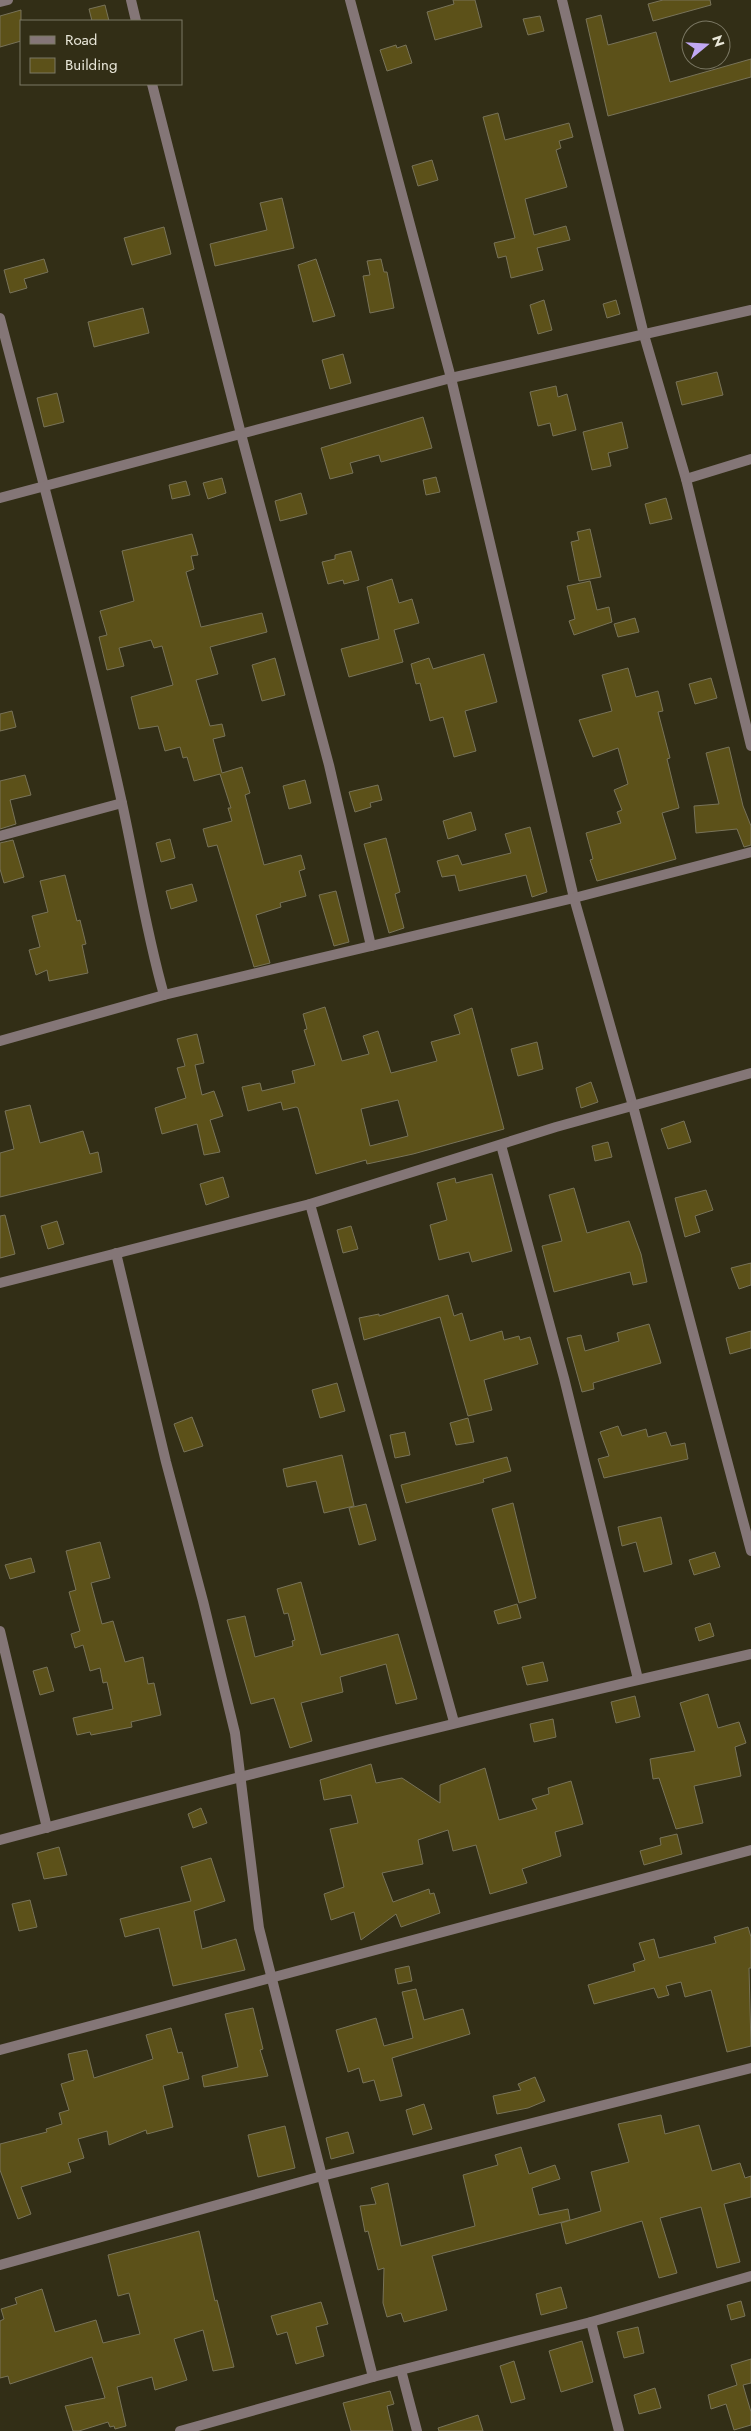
<svg xmlns="http://www.w3.org/2000/svg" width="751" height="2431" font-family="Jost,sans-serif">
	<rect width="100%" height="100%" fill="#322e16"/>
	<g fill="#5c5119" stroke="#787359" fill-rule="evenodd">
		<path d="M453 0H475L482 27 435 40 427 12 454 4Z"/>
		<path d="M663 0H710L711 5 653 21 648 4Z"/>
		<path d="M105 5 109 21H92L89 9Z"/>
		<path d="M21 10V41L0 47V16Z"/>
		<path d="M601 15 608 45 656 32 670 82 751 59V77L608 116 586 19Z"/>
		<path d="M540 16 544 31 528 35 523 19Z"/>
		<path d="M396 45 397 48 406 45 412 63 387 71 380 50Z"/>
		<path d="M498 113 505 140 569 123 573 137 559 141 561 148 556 150 567 187 525 199 534 235 566 226 570 240 537 248 543 270 511 278 506 256 498 258 494 243 515 238 483 117Z"/>
		<path d="M432 160 438 180 418 186 412 166Z"/>
		<path d="M282 198 294 248 215 266 210 244 267 230 260 203Z"/>
		<path d="M164 227 171 254 132 265 124 238Z"/>
		<path d="M44 259 48 272 24 279 27 288 10 293 4 270Z"/>
		<path d="M316 259 335 316 313 322 298 265Z"/>
		<path d="M381 259 384 272H387L394 308 370 313 363 276 370 275 367 261Z"/>
		<path d="M544 300 552 330 538 334 530 305Z"/>
		<path d="M616 300 620 314 607 318 603 304Z"/>
		<path d="M143 308 149 333 94 347 88 322Z"/>
		<path d="M343 354 351 383 330 389 322 360Z"/>
		<path d="M717 372 723 395 682 405 676 382Z"/>
		<path d="M556 386 558 397 567 394 576 430 553 436 550 423 538 426 530 392Z"/>
		<path d="M57 393 64 422 44 427 37 398Z"/>
		<path d="M423 417 432 448 381 462 379 455 350 463 353 473 330 479 321 448Z"/>
		<path d="M622 422 628 448 608 453 611 466 592 470 583 432Z"/>
		<path d="M436 477 440 492 426 495 423 480Z"/>
		<path d="M222 478 226 493 208 499 203 483Z"/>
		<path d="M186 481 190 495 172 499 169 485Z"/>
		<path d="M301 493 307 514 280 521 275 501Z"/>
		<path d="M666 498 672 519 650 524 645 504Z"/>
		<path d="M590 529 601 577 579 581 571 542 579 540 577 532Z"/>
		<path d="M192 534 198 555 191 556 194 569 186 572 201 627 262 613 267 632 210 647 218 674 196 680 210 726 222 724 225 736 213 739 222 773 242 767 250 793 245 795 264 865 301 855 305 869 299 871 306 896 280 903 281 907 256 915 270 963 254 967 217 845 208 847 203 829 232 821 228 808H231L220 774 194 781 187 757 183 758 180 747 165 751 158 726 139 729 131 697 173 685 162 646 154 648 151 640 119 648 124 666 107 670 99 637 107 635 100 611 134 601 122 551Z"/>
		<path d="M351 551 359 580 344 584 343 580 328 584 322 562 335 559V555Z"/>
		<path d="M392 579 399 603 412 599 419 623 394 630 403 662 349 677 341 649 379 639 367 587Z"/>
		<path d="M590 581 597 610 609 607 612 622 574 635 569 621 575 619 567 586Z"/>
		<path d="M635 618 639 632 618 637 614 624Z"/>
		<path d="M484 654 497 702 465 711 476 751 454 757 443 717 430 721 420 683 416 684 411 664 429 658 433 669Z"/>
		<path d="M275 658 285 695 262 701 252 665Z"/>
		<path d="M628 668 636 697 658 691 663 711 658 712 670 758 667 759 679 808 662 813 676 859 597 881 590 860 593 859 586 833 621 823 617 812 622 810 614 790 628 784 618 748 593 757 579 720 612 711 602 675Z"/>
		<path d="M711 678 717 698 695 704 689 684Z"/>
		<path d="M12 711 16 727 0 731V714Z"/>
		<path d="M729 747 743 806 751 826V845L744 847 737 829 696 833 694 806 719 804 706 753Z"/>
		<path d="M25 775 31 795 10 800 16 824 0 829V781Z"/>
		<path d="M305 780 311 803 289 809 283 786Z"/>
		<path d="M378 785 382 800 370 803 371 807 355 812 349 792Z"/>
		<path d="M471 812 476 830 448 839 443 821Z"/>
		<path d="M530 827 547 892 532 897 526 875 459 891 455 875 442 877 437 861 458 855 462 865 511 853 505 834Z"/>
		<path d="M386 838 400 892 395 894 404 928 389 933 364 844Z"/>
		<path d="M170 839 175 858 161 862 156 843Z"/>
		<path d="M13 840 24 877 4 883 0 869V843Z"/>
		<path d="M65 875 77 921 80 920 86 944 82 945 88 973 49 981 47 970 36 975 29 950 40 947 32 916 48 912 40 881Z"/>
		<path d="M192 884 197 901 171 909 166 891Z"/>
		<path d="M336 891 349 942 334 946 319 895Z"/>
		<path d="M325 1007 342 1061 369 1054 363 1036 378 1031 391 1073 437 1061 431 1042 460 1034 454 1015 472 1008 504 1129 413 1154 367 1164 366 1160 316 1174 298 1108 296 1107 283 1110 281 1102 248 1111 242 1087 260 1083 262 1091 295 1083 292 1071 315 1065 304 1030 307 1029 303 1014ZM398 1100 408 1136 370 1146 361 1109Z"/>
		<path d="M197 1034 204 1063 195 1065 202 1095 214 1091 223 1116 210 1120 220 1152 204 1155 197 1124 162 1134 155 1108 186 1098 177 1068 185 1066 177 1039Z"/>
		<path d="M537 1042 543 1069 518 1076 511 1049Z"/>
		<path d="M591 1082 598 1102 581 1108 576 1088Z"/>
		<path d="M30 1105 40 1143 83 1131 90 1154 98 1152 102 1172 0 1197V1153L14 1149 5 1111Z"/>
		<path d="M684 1121 691 1142 668 1149 661 1129Z"/>
		<path d="M608 1142 612 1157 595 1161 592 1146Z"/>
		<path d="M492 1174 512 1251 472 1262 469 1252 439 1260 430 1225 447 1220 437 1183 455 1178 456 1183Z"/>
		<path d="M223 1177 229 1197 206 1205 200 1184Z"/>
		<path d="M574 1188 587 1233 629 1221 641 1254 647 1282 633 1285 630 1272 554 1292 542 1246 562 1241 549 1195Z"/>
		<path d="M706 1190 713 1210 695 1216 700 1232 685 1237 675 1198Z"/>
		<path d="M5 1215 15 1254 0 1258V1216Z"/>
		<path d="M57 1221 64 1244 48 1249 41 1226Z"/>
		<path d="M351 1226 358 1249 343 1253 337 1230Z"/>
		<path d="M751 1263V1285L739 1289 731 1268Z"/>
		<path d="M448 1295 454 1316 462 1313 470 1341 502 1331 504 1340 519 1336 520 1340 530 1337 538 1364 484 1380 492 1410 468 1416 440 1317 364 1340 359 1318 379 1314V1316Z"/>
		<path d="M649 1324 661 1363 593 1383 594 1389 582 1392 567 1338 581 1335 585 1351 619 1341 617 1333Z"/>
		<path d="M751 1331V1348L730 1354 726 1338Z"/>
		<path d="M337 1383 345 1411 320 1418 312 1390Z"/>
		<path d="M192 1417 203 1446 184 1452 174 1424Z"/>
		<path d="M468 1418 474 1442 456 1445 450 1423Z"/>
		<path d="M618 1426 622 1436 646 1429 648 1437 666 1432 671 1446 685 1443 688 1459 604 1478 598 1459 609 1456 600 1432Z"/>
		<path d="M405 1432 410 1455 395 1458 390 1435Z"/>
		<path d="M342 1455 354 1506 324 1513 316 1481 287 1487 283 1469Z"/>
		<path d="M507 1457 511 1471 483 1479 484 1482 406 1503 401 1485Z"/>
		<path d="M513 1503 536 1598 519 1603 492 1509Z"/>
		<path d="M366 1504 376 1540 359 1545 349 1508Z"/>
		<path d="M661 1517 672 1564 644 1572 636 1542 622 1546 618 1527Z"/>
		<path d="M100 1542 110 1578 91 1583 102 1624 113 1621 125 1662 143 1657 148 1684 154 1683 161 1715 131 1722 132 1727 91 1735 90 1732 77 1735 73 1718 113 1709 107 1682 103 1683 100 1668 90 1671 83 1645 75 1648 71 1634 80 1631 69 1592 76 1590 66 1551Z"/>
		<path d="M715 1552 720 1567 694 1575 689 1560Z"/>
		<path d="M31 1558 35 1572 10 1579 5 1565Z"/>
		<path d="M301 1582 321 1655 398 1634 417 1699 396 1704 386 1664 340 1677 343 1692 301 1703 312 1741 290 1748 274 1698 251 1704 227 1620 245 1616 255 1657 293 1646 292 1641 295 1640 288 1613 284 1614 277 1589Z"/>
		<path d="M517 1604 521 1618 498 1624 494 1611Z"/>
		<path d="M710 1623 714 1636 699 1641 695 1628Z"/>
		<path d="M543 1662 548 1681 527 1685 522 1667Z"/>
		<path d="M47 1667 54 1691 40 1695 33 1671Z"/>
		<path d="M708 1694 718 1728 739 1722 746 1743 735 1747 741 1776 694 1786 703 1823 676 1829 659 1778 653 1779 650 1759 695 1751 680 1703Z"/>
		<path d="M635 1696 640 1717 616 1723 611 1702Z"/>
		<path d="M553 1719 556 1737 534 1742 530 1724Z"/>
		<path d="M371 1764 376 1783 402 1778 440 1803V1785L485 1768 499 1820 537 1809 532 1799 549 1794 548 1788 571 1781 583 1824 555 1832 561 1856 522 1869 527 1883 490 1894 476 1845 453 1851 448 1830 418 1840 423 1864 382 1873 393 1902 429 1889 430 1894 434 1893 440 1913 401 1927 396 1914 361 1940 354 1912 331 1920 324 1894 344 1887 330 1829 358 1823 351 1795 324 1800 320 1780Z"/>
		<path d="M201 1808 207 1823 193 1828 188 1814Z"/>
		<path d="M677 1834 682 1854 644 1865 640 1851 661 1845 660 1838Z"/>
		<path d="M59 1847 67 1875 44 1879 37 1853Z"/>
		<path d="M211 1858 225 1901 194 1911 202 1949 236 1939 245 1970 173 1986 159 1928 125 1937 120 1919 191 1901 181 1867Z"/>
		<path d="M30 1900 37 1927 19 1931 12 1904Z"/>
		<path d="M748 1927 751 1937V1968H749L751 2046 727 2052 711 1990 685 1997 681 1982 666 1986 669 1995 658 1998 654 1988 594 2004 588 1985 635 1971 633 1964 645 1960 639 1943 654 1939 659 1958 716 1943 714 1937Z"/>
		<path d="M409 1966 412 1981 398 1984 395 1969Z"/>
		<path d="M416 1989 424 2020 463 2009 470 2034 392 2058 402 2096 380 2101 374 2080 363 2083 359 2068 348 2072 336 2030 376 2018 384 2046 413 2038 402 1992Z"/>
		<path d="M253 2008 263 2049 260 2050 268 2076 204 2087 202 2076 238 2067 225 2014Z"/>
		<path d="M171 2028 178 2053 182 2052 189 2079 163 2086 173 2127 147 2134 146 2130 109 2145 107 2131 78 2139 84 2158 68 2163 71 2172 21 2187 31 2214 18 2219 0 2170V2144L47 2132 46 2129 62 2124 59 2113 69 2110 61 2084 74 2080 68 2054 87 2050 94 2078 153 2059 146 2035Z"/>
		<path d="M535 2077 545 2101 528 2108 497 2114 493 2096 521 2090 518 2084Z"/>
		<path d="M424 2104 432 2129 413 2135 406 2110Z"/>
		<path d="M661 2115 665 2134 699 2125 712 2171 740 2163 745 2178 751 2176V2197L724 2204 740 2262 717 2268 701 2207 660 2218 677 2273 659 2278 642 2221 566 2244 561 2223 601 2211 591 2172 629 2162 618 2124Z"/>
		<path d="M285 2126 295 2168 258 2177 248 2135Z"/>
		<path d="M348 2132 354 2153 331 2159 326 2138Z"/>
		<path d="M521 2147 529 2174 555 2165 560 2179 532 2188 539 2215 568 2209 570 2220 432 2256 447 2310 404 2322 401 2313 387 2317 383 2303 384 2268 378 2270 368 2231 365 2232 360 2206 376 2204 371 2188 388 2183 401 2246 475 2226 463 2175 498 2165 495 2155Z"/>
		<path d="M199 2231 215 2301 217 2300 234 2367 213 2371 203 2330 174 2339 187 2380 155 2390 152 2377 117 2387 126 2426 115 2429 114 2426 110 2427 108 2422 79 2431H73L65 2406 105 2398 92 2357 10 2384 8 2376 0 2378V2321L4 2319 1 2309 17 2304 15 2298 42 2289 55 2332 96 2320 103 2343 140 2334 129 2293 118 2296 108 2255Z"/>
		<path d="M561 2287 567 2308 541 2315 536 2294Z"/>
		<path d="M741 2301 745 2316 731 2320 727 2305Z"/>
		<path d="M321 2302 328 2324 316 2327 324 2356 296 2364 287 2332 277 2335 271 2316Z"/>
		<path d="M638 2327 644 2353 624 2358 617 2332Z"/>
		<path d="M582 2341 593 2382 561 2392 549 2351Z"/>
		<path d="M751 2359V2383L743 2385 751 2412V2425L734 2430 726 2404 711 2409 708 2395 737 2385 731 2365Z"/>
		<path d="M514 2361 525 2399 511 2403 500 2366Z"/>
		<path d="M655 2388 661 2408 639 2414 634 2395Z"/>
		<path d="M390 2391 394 2404 387 2406 393 2431H351L343 2403Z"/>
		<path d="M478 2415 483 2431H439L438 2428Z"/>
	</g>
	<g fill="none" stroke-linecap="round" stroke-linejoin="round">
		<g stroke="#847677" stroke-width="10">
			<path d="M131 0 136 21"/>
			<path d="M350 0 451 378 574 898 633 1106 751 1551"/>
			<path d="M562 0 644 335 686 479 751 746"/>
			<path d="M0 2 8 0"/>
			<path d="M152 84 241 434 329 765 371 946"/>
			<path d="M0 318C42 479 86 640 122 803 136 867 146 932 164 995"/>
			<path d="M686 479 751 459"/>
			<path d="M0 498 451 378 751 310"/>
			<path d="M0 836 122 803"/>
			<path d="M0 1041 164 995 574 898 751 852"/>
			<path d="M501 1145 564 1378 638 1679"/>
			<path d="M310 1204 454 1722"/>
			<path d="M116 1253 166 1462 203 1601 235 1733 259 1928 373 2377"/>
			<path d="M0 1283 310 1204 556 1127 751 1073"/>
			<path d="M0 1631 47 1828"/>
			<path d="M0 1840C249 1773 499 1711 751 1654"/>
			<path d="M0 2050 751 1850"/>
			<path d="M0 2265 322 2176 751 2068"/>
			<path d="M591 2322 619 2431"/>
			<path d="M401 2370 417 2431"/>
			<path d="M180 2431 373 2377 591 2322 751 2276"/>
		</g>
	</g>
	<rect x="20" y="20" width="162" height="65" fill="#322e16" stroke="#7b7864"/>
	<rect x="30" y="36" width="25" height="8" fill="#847677" stroke="#7b7864"/>
	<text x="65" y="45" font-size="15" fill="#e9e7d9">Road</text>
	<rect x="30" y="58" width="25" height="15" fill="#5c5119" stroke="#7b7864"/>
	<text x="65" y="70" font-size="15" fill="#e9e7d9">Building</text>
	<g transform="translate(706 45) rotate(72)"><circle r="24" fill="#322e16" stroke="#7b7864"/>
	<path d="M0-4L9 19L0 12L-9 19Z" fill="#c1a8f3"/>
	<text y="-8" font-size="14" font-weight="bold" text-anchor="middle" fill="#e9e7d9">N</text>
	</g>
</svg>
